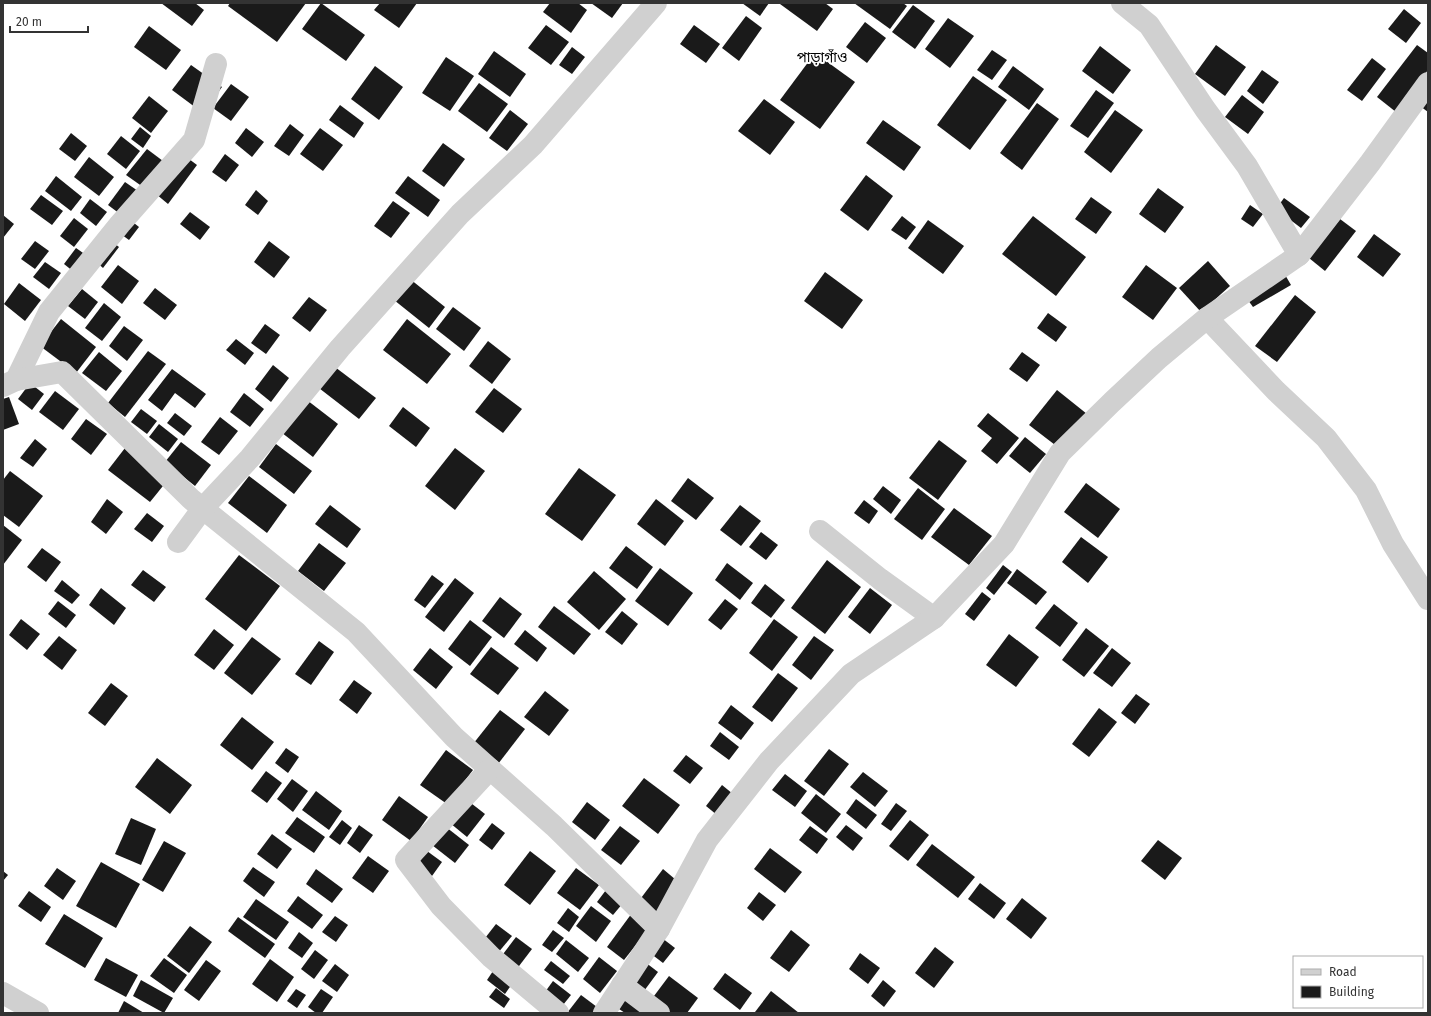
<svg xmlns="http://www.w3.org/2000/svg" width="1431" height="1016" font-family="'Fira Sans','Noto Sans Bengali',sans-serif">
	<rect width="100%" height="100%" fill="#fff"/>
	<g fill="#1a1a1a">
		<path d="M161 3H195L204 10 192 26Z"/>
		<path d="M230 3H306L277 42 228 6Z"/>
		<path d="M321 3 365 35 346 61 302 29Z"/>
		<path d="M380 3H417L399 28 374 10Z"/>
		<path d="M550 3H578L587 10 571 33 543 12Z"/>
		<path d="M591 3H623L612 18Z"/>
		<path d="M742 3H769L760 16Z"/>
		<path d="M781 3H825L833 9 817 31 780 4Z"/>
		<path d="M854 3H903L907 6 890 29Z"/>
		<path d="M913 5 935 21 915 49 892 32Z"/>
		<path d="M1404 9 1421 23 1406 43 1388 29Z"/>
		<path d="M746 16 762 28 739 61 722 48Z"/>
		<path d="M948 18 974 36 950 68 925 49Z"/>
		<path d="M865 22 886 38 867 63 846 47Z"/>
		<path d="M546 25 569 42 551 65 528 48Z"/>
		<path d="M694 25 720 44 706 63 680 44Z"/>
		<path d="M149 26 181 50 166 70 134 47Z"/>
		<path d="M1216 45 1246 67 1225 96 1195 74Z"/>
		<path d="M1417 45 1428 53V70L1396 112 1377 97Z"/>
		<path d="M1100 46 1131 70 1113 94 1082 71Z"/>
		<path d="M572 47 585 57 572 74 559 65Z"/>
		<path d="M992 50 1007 60 992 80 977 70Z"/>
		<path d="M494 51 526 74 510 97 478 74Z"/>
		<path d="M815 53 855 82 820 129 780 100Z"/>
		<path d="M446 57 474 76 450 111 422 93Z"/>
		<path d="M1372 58 1386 69 1362 101 1347 90Z"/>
		<path d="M191 65 222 87 203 113 172 90Z"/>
		<path d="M375 66 403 87 379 120 351 99Z"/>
		<path d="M1013 66 1044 89 1029 110 998 87Z"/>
		<path d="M1262 70 1279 82 1263 104 1247 91Z"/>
		<path d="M973 76 1007 100 970 150 937 125Z"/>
		<path d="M479 83 508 104 487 132 458 111Z"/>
		<path d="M231 84 249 97 231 121 213 108Z"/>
		<path d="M1096 90 1114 103 1088 138 1070 126Z"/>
		<path d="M1242 95 1264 112 1248 134 1225 117Z"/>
		<path d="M149 96 168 111 151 133 132 118Z"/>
		<path d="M1428 96V112L1420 106Z"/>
		<path d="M764 99 795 122 770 155 738 131Z"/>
		<path d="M1037 103 1059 119 1022 170 1000 153Z"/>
		<path d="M340 105 364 123 354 138 329 120Z"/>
		<path d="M510 110 528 124 507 151 489 138Z"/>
		<path d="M1115 110 1143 130 1111 173 1084 152Z"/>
		<path d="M883 120 921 147 904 171 866 143Z"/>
		<path d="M290 124 304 135 289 156 274 146Z"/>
		<path d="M140 127 151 136 143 148 131 139Z"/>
		<path d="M246 128 264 142 252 157 235 143Z"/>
		<path d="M320 128 343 145 323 171 300 154Z"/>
		<path d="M71 133 87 146 75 161 59 149Z"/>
		<path d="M121 136 140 151 126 169 107 154Z"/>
		<path d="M443 143 465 159 444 187 422 171Z"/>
		<path d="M147 149 163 161 143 187 126 175Z"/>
		<path d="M225 154 239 165 226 182 212 172Z"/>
		<path d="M185 156 197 165 168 204 156 194Z"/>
		<path d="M89 157 114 177 99 196 74 177Z"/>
		<path d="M866 175 893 196 868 231 840 210Z"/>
		<path d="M56 176 82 197 71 211 45 191Z"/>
		<path d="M408 176 440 200 428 217 395 193Z"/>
		<path d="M125 182 138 191 120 214 108 205Z"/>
		<path d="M1158 188 1184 207 1165 233 1139 214Z"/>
		<path d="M256 190 268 201 258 215 245 205Z"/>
		<path d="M41 195 63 211 52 225 30 209Z"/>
		<path d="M1091 197 1112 212 1096 234 1075 219Z"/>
		<path d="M1284 198 1310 217 1301 228 1276 209Z"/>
		<path d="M90 199 107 212 96 226 80 213Z"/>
		<path d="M393 201 410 213 391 238 374 226Z"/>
		<path d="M1250 205 1263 214 1253 227 1241 219Z"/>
		<path d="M190 212 210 227 200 240 180 224Z"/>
		<path d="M3 215 14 224 3 238Z"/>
		<path d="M902 216 916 227 906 240 891 230Z"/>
		<path d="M1033 216 1086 257 1056 296 1002 254Z"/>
		<path d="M74 218 88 229 74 247 60 236Z"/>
		<path d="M129 219 139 227 129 240 118 232Z"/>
		<path d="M1340 219 1356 231 1325 271 1309 258Z"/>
		<path d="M928 220 964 246 943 274 908 248Z"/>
		<path d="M1374 234 1401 254 1383 277 1357 257Z"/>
		<path d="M110 240 119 247 103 268 94 260Z"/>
		<path d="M35 241 49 251 35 269 21 259Z"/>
		<path d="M269 241 290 257 274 278 254 262Z"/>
		<path d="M76 248 86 255 74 272 64 264Z"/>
		<path d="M1208 261 1230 286 1201 312 1179 288Z"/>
		<path d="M45 262 61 273 49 289 33 277Z"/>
		<path d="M118 265 139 281 122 304 101 287Z"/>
		<path d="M1146 265 1177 288 1153 320 1122 297Z"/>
		<path d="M825 272 863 300 842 329 804 301Z"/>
		<path d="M1284 273 1291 285 1253 307 1245 296Z"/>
		<path d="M410 279 445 307 429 328 394 300Z"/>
		<path d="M19 283 41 300 25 321 4 304Z"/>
		<path d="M155 288 177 305 165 320 143 303Z"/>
		<path d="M82 289 98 302 85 319 68 306Z"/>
		<path d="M1295 295 1316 312 1277 362 1255 346Z"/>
		<path d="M309 297 327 310 310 332 292 318Z"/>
		<path d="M104 303 121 317 102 341 85 328Z"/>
		<path d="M453 307 481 328 464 351 436 329Z"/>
		<path d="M1048 313 1067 327 1056 342 1037 328Z"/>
		<path d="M61 319 96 347 76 373 40 346Z"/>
		<path d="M407 319 451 354 427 384 383 350Z"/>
		<path d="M265 324 280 335 266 354 251 343Z"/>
		<path d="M124 326 143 340 127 361 109 346Z"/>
		<path d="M236 339 254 353 245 365 226 350Z"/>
		<path d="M488 341 511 359 492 384 469 366Z"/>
		<path d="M148 351 166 364 125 417 108 403Z"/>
		<path d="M99 352 122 371 106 391 82 373Z"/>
		<path d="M1022 352 1040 365 1027 382 1009 369Z"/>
		<path d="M331 364 376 398 359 419 315 385Z"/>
		<path d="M273 365 289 378 271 402 255 389Z"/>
		<path d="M172 369 206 394 195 408 175 393 162 411 148 400Z"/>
		<path d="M30 383 44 394 32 410 18 399Z"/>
		<path d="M494 388 522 409 503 433 475 412Z"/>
		<path d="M1057 390 1087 414 1059 448 1029 425Z"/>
		<path d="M55 391 79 409 63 430 39 412Z"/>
		<path d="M244 393 264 409 250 427 230 412Z"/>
		<path d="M9 397 19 424 3 430V399Z"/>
		<path d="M303 397 338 424 313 457 277 429Z"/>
		<path d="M403 407 430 428 416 447 389 426Z"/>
		<path d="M141 409 157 421 147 434 131 422Z"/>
		<path d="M175 413 192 426 184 436 167 423Z"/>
		<path d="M988 413 1019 438 997 464 981 451 992 438 977 426Z"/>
		<path d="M220 417 238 431 219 455 201 442Z"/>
		<path d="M86 419 107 434 91 455 71 439Z"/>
		<path d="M159 424 178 439 168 452 149 437Z"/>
		<path d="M1025 437 1046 454 1030 473 1009 456Z"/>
		<path d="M35 439 47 449 33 467 20 458Z"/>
		<path d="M939 440 967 461 938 500 909 478Z"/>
		<path d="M181 442 211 465 195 486 165 462Z"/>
		<path d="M276 444 312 471 294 494 259 467Z"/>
		<path d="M125 448 167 481 150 502 108 470Z"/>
		<path d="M455 448 485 471 455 510 425 486Z"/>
		<path d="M579 468 616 495 582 541 545 514Z"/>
		<path d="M10 471 43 496 19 527 3 515V480Z"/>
		<path d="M249 476 287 505 267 533 228 503Z"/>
		<path d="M688 478 714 498 696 520 671 501Z"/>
		<path d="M1086 483 1120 509 1098 538 1064 512Z"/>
		<path d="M883 486 901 500 891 514 873 499Z"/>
		<path d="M918 488 945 509 922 540 894 519Z"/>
		<path d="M107 499 123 512 106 534 91 522Z"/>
		<path d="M656 499 684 521 665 546 637 524Z"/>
		<path d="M864 500 878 511 869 524 854 513Z"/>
		<path d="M330 505 361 529 347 548 315 524Z"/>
		<path d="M740 505 761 521 741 546 720 530Z"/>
		<path d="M954 508 992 536 969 565 931 537Z"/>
		<path d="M147 513 164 526 152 542 134 529Z"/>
		<path d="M3 525 22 540 3 565Z"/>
		<path d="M761 532 778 545 766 560 749 547Z"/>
		<path d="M1081 537 1108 557 1088 583 1062 562Z"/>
		<path d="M319 543 346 563 324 591 298 571Z"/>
		<path d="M626 546 653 567 637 589 609 568Z"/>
		<path d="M42 548 61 562 46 582 27 567Z"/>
		<path d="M239 555 280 586 246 631 205 599Z"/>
		<path d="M827 560 861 587 825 634 791 608Z"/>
		<path d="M727 563 753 583 740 600 715 580Z"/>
		<path d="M1003 565 1012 572 994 595 986 588Z"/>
		<path d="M660 568 693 593 668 626 635 601Z"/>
		<path d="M1017 569 1047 592 1036 605 1007 583Z"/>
		<path d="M143 570 166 587 154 602 131 585Z"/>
		<path d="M594 571 626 599 599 630 567 602Z"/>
		<path d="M432 575 444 584 425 608 414 600Z"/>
		<path d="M455 578 474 593 444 632 425 617Z"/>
		<path d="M62 580 80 595 72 604 54 591Z"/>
		<path d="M765 584 785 600 771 618 751 603Z"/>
		<path d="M101 588 126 608 114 625 89 605Z"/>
		<path d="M870 588 892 605 870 634 848 617Z"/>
		<path d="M982 592 991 599 974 621 965 614Z"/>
		<path d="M500 597 522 614 504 638 482 621Z"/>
		<path d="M725 599 738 609 721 630 708 620Z"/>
		<path d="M58 601 76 615 66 628 48 614Z"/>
		<path d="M1054 604 1078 623 1060 647 1035 628Z"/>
		<path d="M554 606 591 634 574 655 538 627Z"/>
		<path d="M622 611 638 624 622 645 605 632Z"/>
		<path d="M21 619 40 634 27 650 9 635Z"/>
		<path d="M774 619 798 637 772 671 749 653Z"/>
		<path d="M470 620 492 637 470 666 448 649Z"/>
		<path d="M1086 628 1109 646 1084 677 1062 660Z"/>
		<path d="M214 629 234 645 214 670 194 655Z"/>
		<path d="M525 630 547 648 537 662 514 644Z"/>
		<path d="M1009 634 1039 657 1016 687 986 665Z"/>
		<path d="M59 636 77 650 62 670 43 655Z"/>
		<path d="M814 636 834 650 811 680 792 665Z"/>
		<path d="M252 637 281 659 252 695 224 673Z"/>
		<path d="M319 641 334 652 311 685 295 674Z"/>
		<path d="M491 647 519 668 498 695 470 674Z"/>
		<path d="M430 648 453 667 436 689 413 670Z"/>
		<path d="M1112 648 1131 663 1112 687 1093 673Z"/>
		<path d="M778 673 798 688 772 722 752 707Z"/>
		<path d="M354 680 372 693 357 714 339 700Z"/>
		<path d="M111 683 128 696 105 726 88 713Z"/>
		<path d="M545 691 569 710 549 736 524 717Z"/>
		<path d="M1136 694 1150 704 1135 724 1121 713Z"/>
		<path d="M731 705 754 723 741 740 718 723Z"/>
		<path d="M1099 708 1117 722 1089 757 1072 744Z"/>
		<path d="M500 710 525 729 498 764 473 744Z"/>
		<path d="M242 717 274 742 252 770 220 745Z"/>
		<path d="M720 732 739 747 729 760 710 746Z"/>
		<path d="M286 748 299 757 288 773 275 763Z"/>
		<path d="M829 749 849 764 824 796 804 781Z"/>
		<path d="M446 750 473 770 447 804 420 785Z"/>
		<path d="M686 755 703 768 690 784 673 771Z"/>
		<path d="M157 758 192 785 170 814 135 787Z"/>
		<path d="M266 771 282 783 267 803 251 791Z"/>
		<path d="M863 772 888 791 875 807 850 787Z"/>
		<path d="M785 774 807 791 795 807 772 790Z"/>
		<path d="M644 778 680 805 658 834 622 806Z"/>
		<path d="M292 779 308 791 293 812 277 799Z"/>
		<path d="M722 785 733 794 717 815 706 806Z"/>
		<path d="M316 791 342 811 329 830 302 810Z"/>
		<path d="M816 794 841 814 826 833 801 813Z"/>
		<path d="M399 796 428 817 411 841 382 820Z"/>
		<path d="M856 799 877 815 866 829 846 813Z"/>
		<path d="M467 800 485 814 467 837 450 823Z"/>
		<path d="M587 802 610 820 595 840 572 822Z"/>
		<path d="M896 803 907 811 891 831 881 824Z"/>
		<path d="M297 817 325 837 314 853 285 833Z"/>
		<path d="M131 818 156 829 141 865 115 854Z"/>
		<path d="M342 820 352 828 340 845 329 837Z"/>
		<path d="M910 820 929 835 908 861 889 846Z"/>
		<path d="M492 823 505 833 492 850 479 840Z"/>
		<path d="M359 825 373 835 360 853 347 843Z"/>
		<path d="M846 825 863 838 853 851 836 837Z"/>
		<path d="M620 826 640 841 621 865 601 850Z"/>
		<path d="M810 826 828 839 817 854 799 840Z"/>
		<path d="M446 827 469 845 455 863 432 845Z"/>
		<path d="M272 834 292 849 277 869 257 854Z"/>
		<path d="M1158 840 1182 858 1165 880 1141 861Z"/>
		<path d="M164 841 186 853 163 892 142 880Z"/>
		<path d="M932 844 975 877 958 898 916 865Z"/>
		<path d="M770 848 802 872 785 893 754 869Z"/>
		<path d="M427 851 442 862 432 876 417 865Z"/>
		<path d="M530 851 556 871 530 905 504 885Z"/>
		<path d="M368 856 389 871 373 893 352 878Z"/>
		<path d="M101 862 140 884 116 928 76 906Z"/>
		<path d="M253 867 275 882 264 897 243 881Z"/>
		<path d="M57 868 76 881 63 900 44 886Z"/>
		<path d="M576 868 599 885 580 910 557 893Z"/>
		<path d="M316 869 343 889 332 903 306 884Z"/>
		<path d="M663 869 682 885 657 917 638 902Z"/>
		<path d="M3 871 8 875 3 881Z"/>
		<path d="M980 883 1006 903 994 919 968 899Z"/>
		<path d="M606 890 623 903 613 915 597 902Z"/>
		<path d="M29 891 51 907 41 922 18 906Z"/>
		<path d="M759 892 776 905 763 921 747 908Z"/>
		<path d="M298 896 323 915 312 929 287 911Z"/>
		<path d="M1022 898 1047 918 1031 939 1006 919Z"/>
		<path d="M256 899 289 922 276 940 243 917Z"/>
		<path d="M591 906 611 921 596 942 576 926Z"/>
		<path d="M568 908 579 917 569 932 557 923Z"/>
		<path d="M632 913 650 927 624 960 607 947Z"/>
		<path d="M64 914 103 938 85 968 45 944Z"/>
		<path d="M335 916 348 925 336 942 322 932Z"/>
		<path d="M238 917 275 944 265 958 228 931Z"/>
		<path d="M496 924 512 936 497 954 482 942Z"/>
		<path d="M190 926 212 942 189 973 167 956Z"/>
		<path d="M553 930 564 938 552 952 542 945Z"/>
		<path d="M791 930 810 945 789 972 770 958Z"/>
		<path d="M299 932 313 943 302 958 288 948Z"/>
		<path d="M516 937 532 949 516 970 500 958Z"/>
		<path d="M662 938 675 948 663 963 650 953Z"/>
		<path d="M566 940 589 958 578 972 556 954Z"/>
		<path d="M935 947 954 962 934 988 915 973Z"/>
		<path d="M315 950 328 960 314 979 301 969Z"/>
		<path d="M860 953 880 968 868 984 849 969Z"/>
		<path d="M599 957 617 971 600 993 583 979Z"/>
		<path d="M106 958 138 975 126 997 94 980Z"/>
		<path d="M164 958 187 975 174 993 150 976Z"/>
		<path d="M270 959 294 977 277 1002 252 984Z"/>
		<path d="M206 960 221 971 199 1001 184 990Z"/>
		<path d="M551 961 570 976 563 984 544 970Z"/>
		<path d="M645 962 658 972 644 991 631 981Z"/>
		<path d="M335 964 349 975 337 992 322 981Z"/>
		<path d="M495 968 514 981 505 994 487 980Z"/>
		<path d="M725 973 752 993 740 1010 713 989Z"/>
		<path d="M669 976 698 998 687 1013H668L651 1000Z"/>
		<path d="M141 980 173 998 164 1013 133 996Z"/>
		<path d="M883 980 896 991 884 1007 871 996Z"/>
		<path d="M553 981 571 995 563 1005 545 992Z"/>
		<path d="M496 988 510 999 504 1008 489 997Z"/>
		<path d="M296 989 306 995 297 1008 287 1001Z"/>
		<path d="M321 989 333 997 322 1013H316L308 1007Z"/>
		<path d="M771 991 799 1013 755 1012Z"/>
		<path d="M627 993 645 1013H625L616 1007Z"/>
		<path d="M581 995 597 1007 592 1013H567Z"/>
		<path d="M124 1001 144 1013H118Z"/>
	</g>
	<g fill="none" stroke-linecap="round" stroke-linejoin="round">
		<g stroke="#d0d0d0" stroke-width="22">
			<path d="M1299 255 1370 163 1428 83"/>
			<path d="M1207 318 1276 391 1326 438 1366 490 1393 544 1428 599"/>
			<path d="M16 380 49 312 120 224 194 140 216 64"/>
			<path d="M3 386 16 380 62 372 191 499 356 632 454 737 554 826 659 929"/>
			<path d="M820 531 880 579 934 618 1004 544 1060 453 1112 402 1159 358 1207 318 1299 255 1247 166 1205 109 1149 25 1122 3"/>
			<path d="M178 542 203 508 250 458 340 348 460 214 533 145 656 3"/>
			<path d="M490 769 406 860 441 906 491 957 558 1013"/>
			<path d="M622 985 659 1013"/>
			<path d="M3 993 38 1013"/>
			<path d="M604 1013 659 929 707 840 769 761 851 674 934 618"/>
		</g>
	</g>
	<g text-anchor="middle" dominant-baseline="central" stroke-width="4" stroke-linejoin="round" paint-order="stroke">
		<g font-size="14" fill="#000" stroke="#fff">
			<text x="822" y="57">পাড়াগাঁও</text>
		</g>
	</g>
	<rect width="1431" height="1016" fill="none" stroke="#333333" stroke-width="8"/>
	<rect x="1293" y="956" width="130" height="52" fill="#ffffff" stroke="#adadad"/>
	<rect x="1301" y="969" width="20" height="6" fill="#d0d0d0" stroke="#adadad"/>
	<text x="1329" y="976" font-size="12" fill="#333333">Road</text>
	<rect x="1301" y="986" width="20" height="12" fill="#1a1a1a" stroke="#adadad"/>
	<text x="1329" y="996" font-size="12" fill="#333333">Building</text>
	<path d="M10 26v6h78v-6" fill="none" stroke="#333333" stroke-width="2"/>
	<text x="16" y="26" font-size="12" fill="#333333" stroke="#ffffff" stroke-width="3" paint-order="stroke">20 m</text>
</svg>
